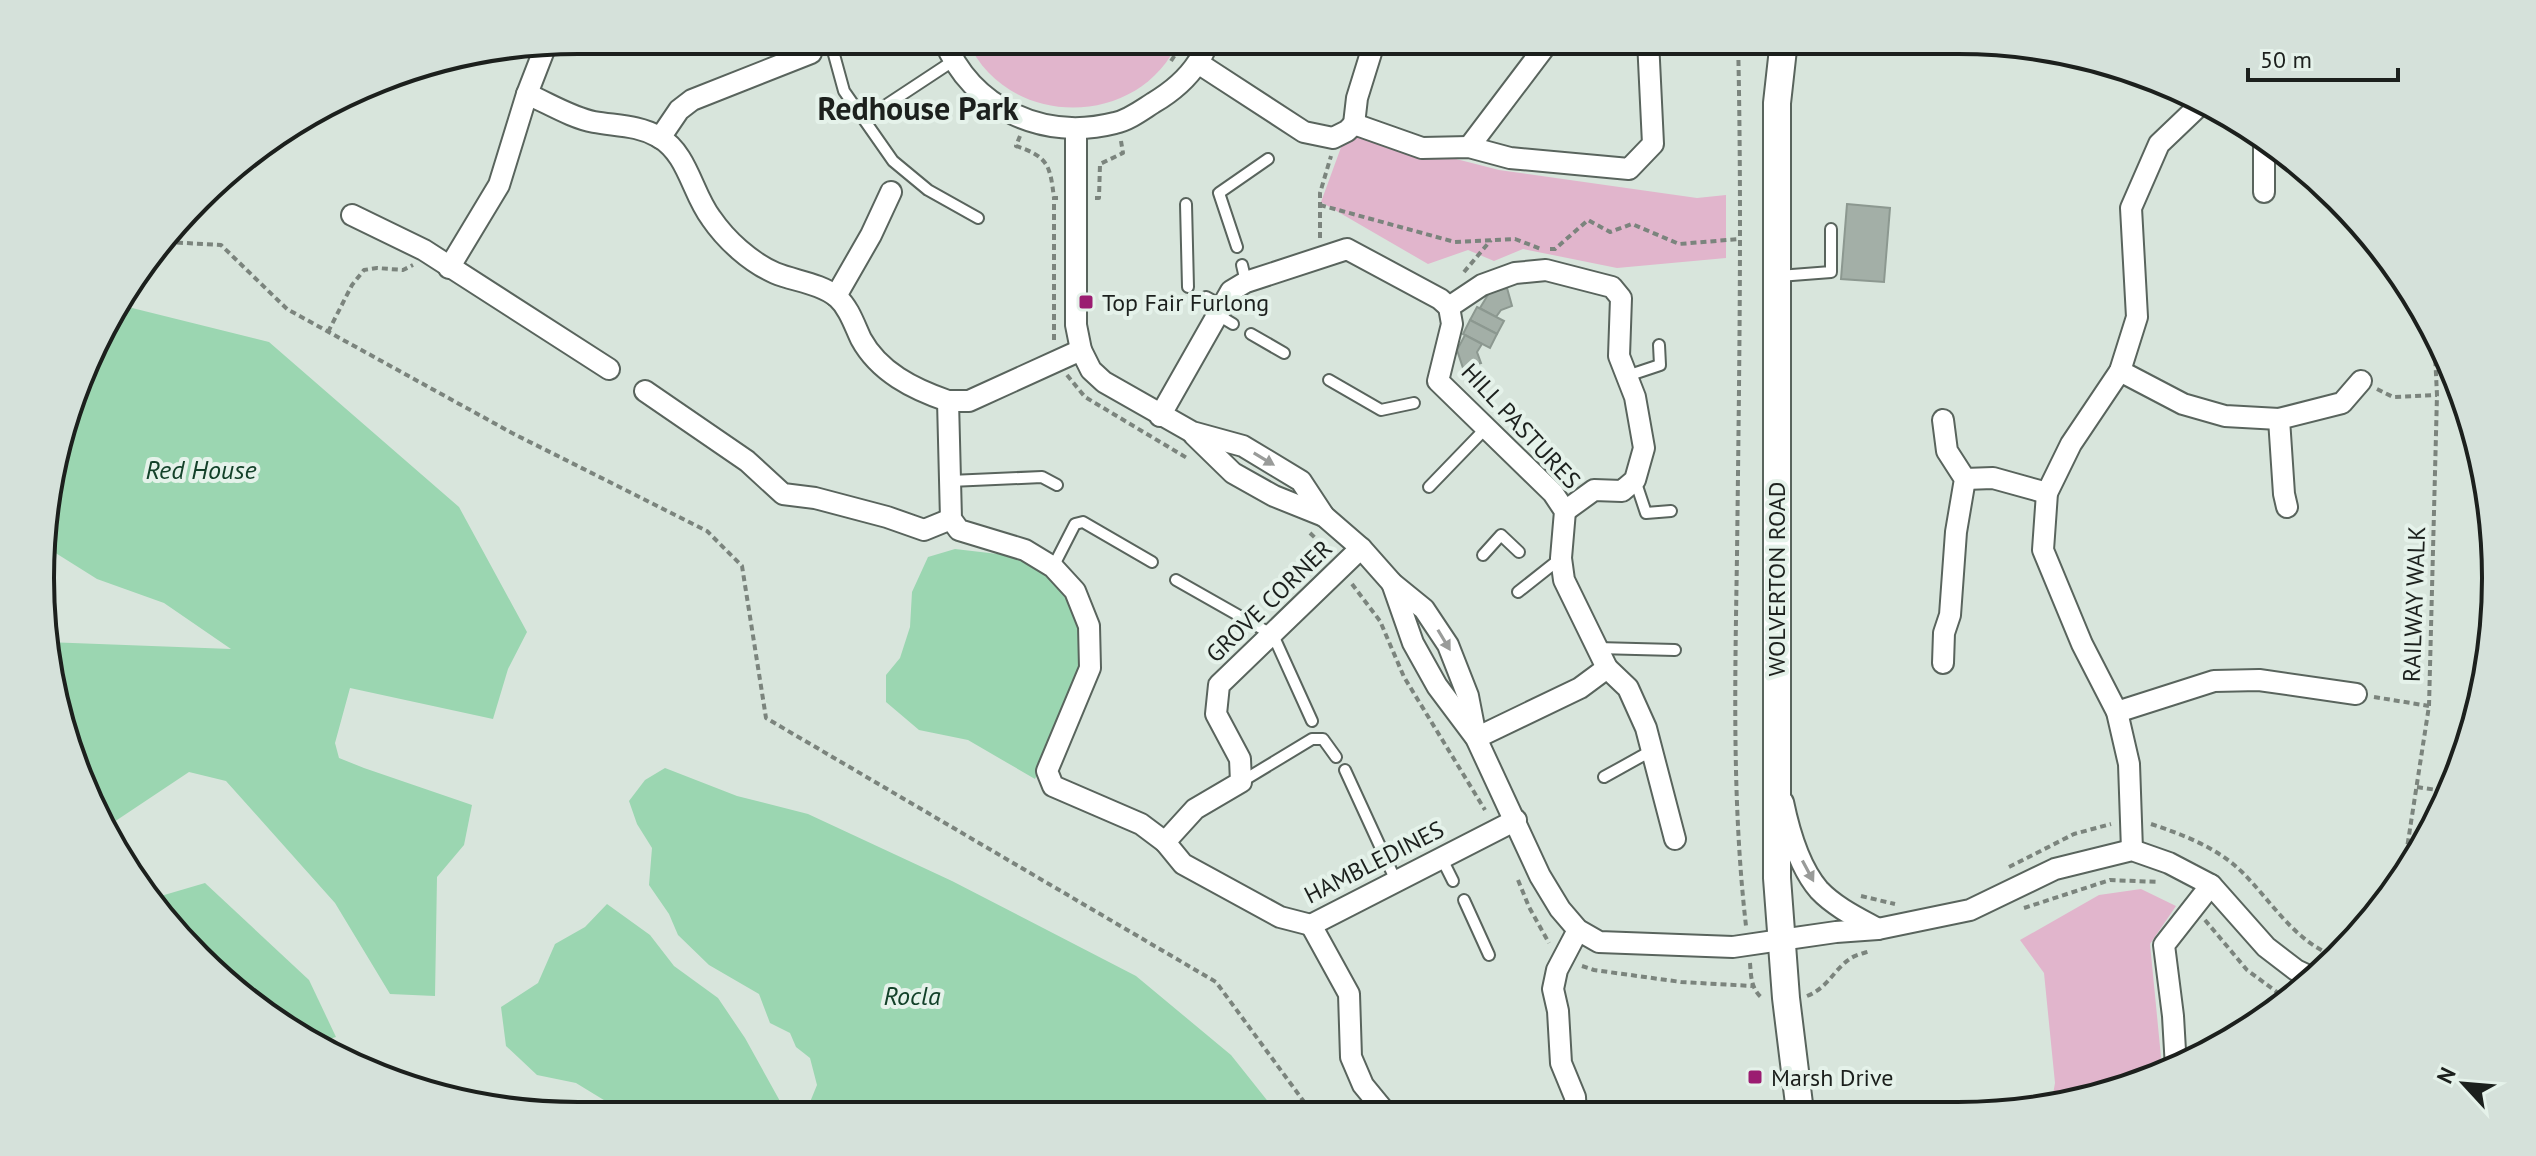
<svg xmlns="http://www.w3.org/2000/svg" width="2536" height="1156" font-family="'PT Sans',sans-serif">
	<rect width="100%" height="100%" fill="#d8e5dc"/>
	<g fill="#e1b5cc">
		<path d="M967 40H1179C1140 130 1006 130 967 40Z"/>
		<path d="M1347 131 1499 170 1697 198 1726 195V258L1617 268 1523 249 1494 261 1468 250 1428 264 1321 202Z"/>
		<path d="M2141 889 2176 906 2150 944 2161 1057 2155 1077 2051 1105 2055 1083 2044 973 2020 940 2099 895Z"/>
	</g>
	<g fill="#9bd6b1">
		<path d="M116 304 269 342 459 507 527 632 508 669 493 719 350 688 335 743 339 758 364 768 472 805 464 845 437 877 435 996 390 994 335 903 226 781 189 772 105 828 50 683 46 642 231 649 164 603 97 579 54 552 43 550 50 473 112 309Z"/>
		<path d="M955 549 1015 556 1063 583 1082 624 1078 690 1035 779 968 740 919 730 886 702V675L900 658 910 627 912 592 928 557Z"/>
		<path d="M665 768 737 796 808 814 952 881 1136 976 1231 1055 1278 1114 624 1116 612 1105 576 1083 537 1075 506 1046 501 1007 538 983 555 944 585 927 607 904 650 935 674 966 718 998 745 1038 781 1103 795 1113 808 1107 817 1085 810 1058 796 1047 790 1033 770 1023 759 994 709 965 678 935 669 914 649 885 652 848 637 824 629 801 645 780Z"/>
		<path d="M205 883 309 980 336 1037 319 1042 223 982 154 898Z"/>
	</g>
	<g fill="#a3afa7" stroke="#8c9890" stroke-width="2">
		<path d="M1847 204 1890 208 1884 282 1841 279Z"/>
		<path d="M1507 288 1512 306 1501 310 1496 317 1480 308 1489 293Z"/>
		<path d="M1477 307 1504 321 1497 334 1470 320Z"/>
		<path d="M1470 320 1497 334 1490 348 1463 334Z"/>
		<path d="M1465 335 1482 344 1477 352 1481 363 1463 368 1457 350Z"/>
	</g>
	<g fill="none" stroke-linecap="round" stroke-linejoin="round">
		<g stroke="#59645d" stroke-width="14">
			<g id="service">
				<path d="M830 40 844 91 893 161 928 190 978 218"/>
				<path d="M865 119 953 61"/>
				<path d="M1186 204 1188 287"/>
				<path d="M1237 247 1219 193 1268 159"/>
				<path d="M1242 265 1246 282"/>
				<path d="M1779 276 1831 272V229"/>
				<path d="M1206 297 1223 306"/>
				<path d="M1218 315 1233 324"/>
				<path d="M1251 334 1284 353"/>
				<path d="M1627 376 1660 365 1659 345"/>
				<path d="M1329 380 1381 410 1414 403"/>
				<path d="M1635 480 1646 513 1671 511"/>
				<path d="M950 481 1042 477 1057 485"/>
				<path d="M1429 487 1486 428"/>
				<path d="M1483 555 1501 535 1519 552"/>
				<path d="M1053 567 1075 524 1083 522 1152 562"/>
				<path d="M1176 580 1273 635 1312 721"/>
				<path d="M1518 592 1561 558"/>
				<path d="M1597 648 1675 650"/>
				<path d="M1345 770 1396 881"/>
				<path d="M1604 777 1651 751"/>
				<path d="M1241 782 1312 739H1323L1336 757"/>
				<path d="M1441 857 1453 881"/>
				<path d="M1464 900 1489 955"/>
			</g>
		</g>
		<g stroke="#59645d" stroke-width="24">
			<g id="minor">
				<path d="M944 40C972 109 1044 141 1115 123 1129 120 1142 110 1153 103 1170 93 1187 79 1198 62 1203 55 1206 47 1209 40"/>
				<path d="M1198 63 1304 132 1333 138 1347 131 1354 124 1422 148 1469 147 1510 158 1629 169 1653 144 1648 40"/>
				<path d="M527 94C548 103 572 118 594 122 617 126 638 125 659 137 688 154 692 193 711 218 726 240 750 262 775 273 794 281 820 283 837 297 849 308 854 324 861 339 879 372 913 389 948 401"/>
				<path d="M1354 124 1357 98 1375 40"/>
				<path d="M1076 130V325L1081 350 1091 370 1104 382 1192 432 1243 446 1301 481 1324 516 1361 548 1392 583 1424 609 1448 645 1468 696 1475 732"/>
				<path d="M660 138 679 110 692 100 811 53"/>
				<path d="M1469 147 1550 40"/>
				<path d="M2264 192V137"/>
				<path d="M352 215 424 250 609 369"/>
				<path d="M449 268 499 185 527 94 546 45"/>
				<path d="M836 296 871 235 891 192"/>
				<path d="M1449 307 1452 324 1438 381 1553 493 1565 511 1561 558 1564 580 1607 668 1628 688 1646 728 1675 839"/>
				<path d="M1449 307 1482 285 1515 273 1546 270 1612 287 1621 298 1619 356 1635 397 1644 448 1635 480 1622 491 1594 490 1565 511"/>
				<path d="M1081 350 969 401H948L951 519 959 530 1025 550 1053 567 1075 591 1089 626 1090 668 1047 771 1053 786 1141 824 1165 842 1183 864 1280 917 1311 925 1516 820"/>
				<path d="M2120 371 2183 404 2225 416 2279 419"/>
				<path d="M645 391 747 461 783 494 815 498 887 517 924 530 951 519"/>
				<path d="M1160 416 1231 291 1246 282 1347 249 1440 299 1449 307"/>
				<path d="M1943 420 1947 451 1965 479 1956 532 1950 615 1944 633 1943 663"/>
				<path d="M1194 435 1233 473 1274 496 1324 516"/>
				<path d="M1965 479 1993 478 2047 493"/>
				<path d="M2287 507 2284 494 2279 419 2342 403 2361 381"/>
				<path d="M1392 583 1413 643 1437 686 1476 738 1540 876 1560 909 1578 930 1599 942 1733 947 1836 932 1878 929 1970 910 2055 869 2132 850 2169 863 2211 885 2266 947 2296 970 2313 978"/>
				<path d="M2117 712 2214 681 2259 680 2356 694"/>
				<path d="M1476 738 1580 688 1607 668"/>
				<path d="M1783 802C1789 831 1799 867 1819 890 1835 907 1858 918 1878 929"/>
				<path d="M1165 842 1195 809 1241 782 1240 759 1216 714 1219 685 1361 548"/>
				<path d="M2132 850 2129 764 2117 712 2082 644 2043 550 2047 493 2071 444 2120 371 2137 317 2131 208 2159 144 2203 102"/>
				<path d="M1311 925 1349 994 1351 1057 1363 1085 1386 1113"/>
				<path d="M2176 1068 2173 1016 2164 945 2211 885"/>
				<path d="M1576 1113 1575 1097 1561 1063 1558 1011 1553 989 1557 970 1578 930"/>
			</g>
		</g>
		<g stroke="#59645d" stroke-width="30">
			<path id="tertiary" d="M1784 40 1777 103V878L1786 998 1800 1112"/>
		</g>
		<g stroke="#7b847d" stroke-width="4" stroke-dasharray="6 4" stroke-linecap="butt">
			<path d="M1738 40C1742 212 1739 384 1737 556 1735 679 1732 804 1746 926"/>
			<path d="M1171 61 1185 40"/>
			<path d="M1020 136 1016 146C1049 157 1050 166 1054 198"/>
			<path d="M1095 198H1099L1100 164 1123 153 1121 141"/>
			<path d="M1320 205 1455 242 1515 239 1541 249"/>
			<path d="M1320 238V193L1331 156"/>
			<path d="M167 242 221 245 287 309 512 433 707 531 742 566 766 718 1216 982 1313 1114"/>
			<path d="M1550 249H1555L1588 220 1610 232 1632 224 1679 244 1740 239"/>
			<path d="M1464 272 1491 240"/>
			<path d="M328 332 352 285 364 270 377 268 403 270 413 265"/>
			<path d="M1054 340V198H1058"/>
			<path d="M1067 375 1085 397 1187 458"/>
			<path d="M2377 389 2393 397 2437 395"/>
			<path d="M1310 533 1330 552"/>
			<path d="M1352 584 1380 621 1404 677 1485 810"/>
			<path d="M2374 697 2429 706"/>
			<path d="M2417 787 2450 792"/>
			<path d="M2151 824C2184 835 2218 848 2243 873 2271 901 2296 943 2335 956"/>
			<path d="M2009 867 2074 834 2111 824"/>
			<path d="M2403 874 2429 706 2437 395 2434 333"/>
			<path d="M1518 880 1529 907 1549 943"/>
			<path d="M1861 896 1895 904"/>
			<path d="M2024 908 2110 880 2159 882"/>
			<path d="M2205 920 2247 970 2289 1001"/>
			<path d="M1750 963C1751 976 1751 989 1762 998"/>
			<path d="M1582 966 1594 970 1681 982 1752 986"/>
			<path d="M1807 996C1829 987 1833 970 1851 958 1856 955 1864 953 1870 951"/>
		</g>
		<use href="#service" stroke="#fff" stroke-width="10"/>
		<use href="#minor" stroke="#fff" stroke-width="20"/>
		<use href="#tertiary" stroke="#fff" stroke-width="26"/>
	</g>
	<defs><path id="oneway-solid" d="M-6-.8H1V-3.2L6.5 0L1 3.2V.8H-6Z" transform="scale(2)"/></defs>
	<g fill="#999b99">
		<use href="#oneway-solid" transform="translate(1264 459) rotate(31)"/>
		<use href="#oneway-solid" transform="translate(1444 640) rotate(59)"/>
		<use href="#oneway-solid" transform="translate(1808 871) rotate(62)"/>
	</g>
	<g fill="#9b1c71" stroke="#e5f2ea" stroke-width="3">
		<rect x="1078" y="294" width="16" height="16" rx="4"/>
		<rect x="1747" y="1069" width="16" height="16" rx="4"/>
	</g>
	<g text-anchor="middle" dominant-baseline="central" stroke-width="8" stroke-linejoin="round" paint-order="stroke">
		<g font-size="24" fill="#1c201d" stroke="#e5f2ea" text-anchor="start">
			<text x="1102" y="302">Top Fair Furlong</text>
			<text x="1771" y="1077">Marsh Drive</text>
		</g>
		<g font-size="24" fill="#1c201d" stroke="#e5f2ea">
			<text transform="translate(1521 426) rotate(47)">HILL PASTURES</text>
			<text transform="translate(1776 579) rotate(-90)">WOLVERTON ROAD</text>
			<text transform="translate(1269 601) rotate(-44)">GROVE CORNER</text>
			<text transform="translate(2414 604) rotate(-88)">RAILWAY WALK</text>
			<text transform="translate(1374 862) rotate(-27)">HAMBLEDINES</text>
		</g>
		<g font-size="26" font-style="italic" fill="#134129" stroke="#e5f2ea">
			<text x="201" y="469">Red House</text>
			<text x="912" y="995">Rocla</text>
		</g>
		<g font-size="32" font-weight="bold" fill="#1c201d" stroke="#e5f2ea">
			<text x="918" y="108">Redhouse Park</text>
		</g>
	</g>
	<path d="M0 0H2536V1156H0ZM578 54H1958A524 524 0 0 1 2482 578V578A524 524 0 0 1 1958 1102H578A524 524 0 0 1 54 578V578A524 524 0 0 1 578 54Z" fill="#d5e1da" fill-rule="evenodd"/>
	<path fill="none" stroke="#1c201d" stroke-width="4" d="M578 54H1958A524 524 0 0 1 2482 578V578A524 524 0 0 1 1958 1102H578A524 524 0 0 1 54 578V578A524 524 0 0 1 578 54Z"/>
	<g transform="translate(2464 1084) rotate(296)" stroke="#e5f2ea" stroke-width="6" paint-order="stroke">
	<path d="M0-6L14 30L0 20L-14 30Z" fill="#1c201d"/>
	<text y="-12" font-size="22" font-weight="bold" text-anchor="middle" fill="#1c201d">N</text>
	</g>
	<path d="M2248 68v12h150v-12" fill="none" stroke="#1c201d" stroke-width="4"/>
	<text x="2260" y="68" font-size="24" fill="#1c201d" stroke="#e5f2ea" stroke-width="6" paint-order="stroke">50 m</text>
</svg>
